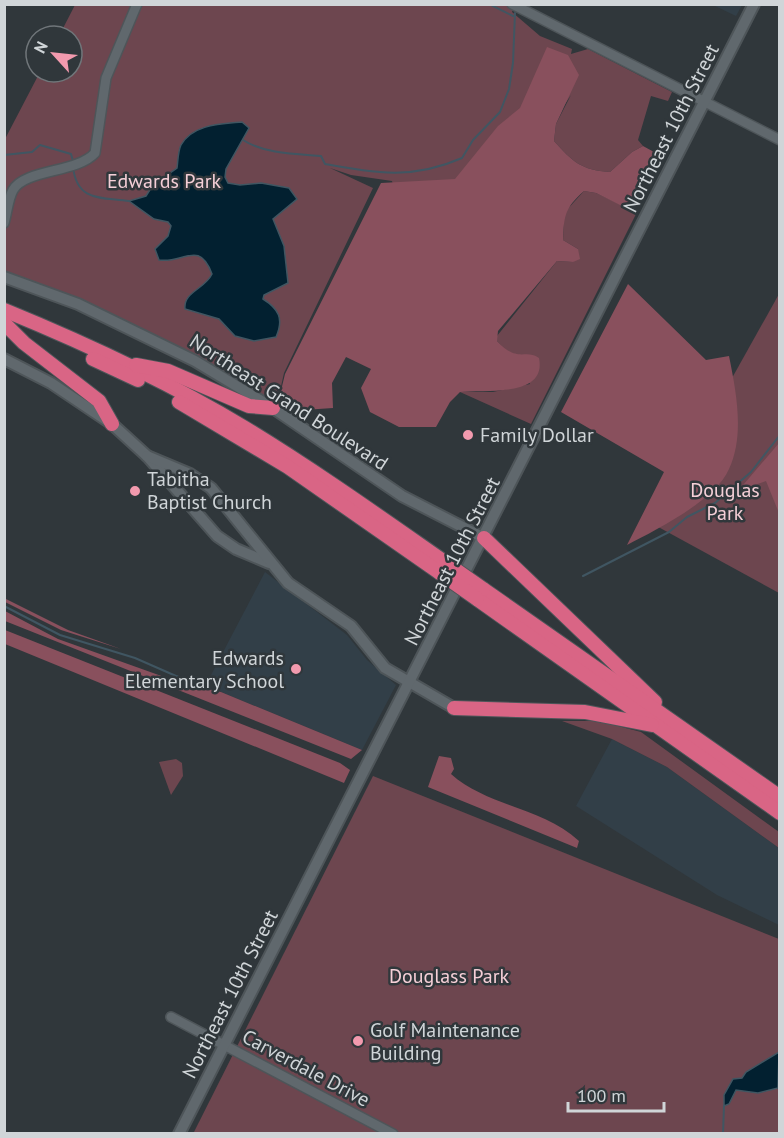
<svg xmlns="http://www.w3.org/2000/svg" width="784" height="1138" font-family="'PT Sans',sans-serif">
	<rect width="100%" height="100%" fill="#30373b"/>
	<g fill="#323f48">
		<path d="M713 5H742L736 16Z"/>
		<path d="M265 572 347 635 367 660 396 685 362 750 221 692 210 677Z"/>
		<path d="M612 739 667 767 779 848V925L717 895 576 806Z"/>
	</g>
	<g fill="#6d464f">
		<path d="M75 5H505L513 9 512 12 540 36 572 49 571 54 588 49 672 92 668 101 651 96 638 140 643 146 632 152 610 172C581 170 573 162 554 141L556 124 571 95 559 113 401 215 392 181 351 175 330 168 373 188 284 373 277 404C187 347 104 308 5 271L4 141 40 72H72V36H59Z"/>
		<path d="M584 191 596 193 637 212 531 424 460 392H493L530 384 517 356 505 350 497 341V336L557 261 573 262 578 249 563 240 564 213Z"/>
		<path d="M779 294V593L651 523Z"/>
		<path d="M562 721H599L641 732 779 832V848L667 767 612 739Z"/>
		<path d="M176 759 182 763 183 776 171 795 159 762Z"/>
		<path d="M373 776 779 939V1133L193 1134Z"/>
	</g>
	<g fill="#89505d">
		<path d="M547 47 568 55 579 75 556 124 554 141C573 162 581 170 610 172L632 152 643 146 654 152 630 210 596 193 584 191C565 208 564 215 563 240L578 249 580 259 573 262 557 261 498 331 497 341C518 364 525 348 539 358 547 398 485 389 460 392L450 402 436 427H399L370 412 361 388 371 369 346 357 332 383 333 408 289 411 278 403 285 374 381 183 455 179 498 126 520 108Z"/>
		<path d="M628 284 706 360 729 356C736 391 745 435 729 469 716 500 656 530 627 545L664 472 561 412Z"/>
		<path d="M779 443V513L766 481 738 491Z"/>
		<path d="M4 598 68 630 121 649 61 630 5 602Z"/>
		<path d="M5 611 58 639 181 683 221 692 362 750 351 759 5 621Z"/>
		<path d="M5 630 340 763 350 770 344 783 5 644Z"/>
		<path d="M439 756 451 758 454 769 451 774C488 807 543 807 579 841L577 848 428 787Z"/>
	</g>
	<g fill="#022030" stroke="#405662" stroke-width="1.5">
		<path d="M242 122 249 128 226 169 225 177 228 183 240 185 261 183 289 188 297 199 273 219 284 246 288 283 264 295 263 299C279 309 284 319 276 337L254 341 235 336 219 319 185 309C183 292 205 289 212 274 199 239 183 264 159 260L155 249 168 236 171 226 168 222 154 219 129 201 146 196 153 185 177 168C178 161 178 151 181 145 193 124 221 124 242 122Z"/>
		<path d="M779 1052 778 1088 758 1093 736 1090 729 1104 724 1106V1095L733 1079 742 1078 746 1072Z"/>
	</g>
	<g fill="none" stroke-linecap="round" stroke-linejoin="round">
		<g stroke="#405662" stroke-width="2">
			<path d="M489 4 513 16"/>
			<path d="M243 140C265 154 295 154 321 156L325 164C376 173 412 180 462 158L473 140 500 112 509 89 513 63 515 13"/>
			<path d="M4 155 32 152 40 145 71 154 73 161"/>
			<path d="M73 167C77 202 101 197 129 201"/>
			<path d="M583 576 669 532 687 517 715 503 751 472 780 435"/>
			<path d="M4 606 60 635 135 658 176 676 206 685"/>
			<path d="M723 1134 724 1106"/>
		</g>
		<g stroke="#4e5559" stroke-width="12">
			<g id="tertiary">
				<path d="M512 4 780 140"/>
				<path d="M4 223C7 213 8 199 13 190 25 169 77 173 95 153L106 78 137 4"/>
				<path d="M171 1017 393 1134"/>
			</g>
		</g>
		<g stroke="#4e5559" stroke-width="14">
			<g id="secondary">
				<path d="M4 277 78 304 195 361 273 408 402 496 484 538"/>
				<path d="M4 359 51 383 112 424 147 456 217 536 236 549 269 563"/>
				<path d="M147 456 190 474 211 488 288 583 351 626 385 668 454 708"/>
				<path d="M179 1134 754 4"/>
			</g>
		</g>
		<g stroke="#4e5559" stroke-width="16">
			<g id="motorway">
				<path d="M4 310C87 344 169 382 245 428 314 470 380 517 446 563"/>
				<path d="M4 323 24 343 99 401 112 424"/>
				<path d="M93 359 138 380"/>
				<path d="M136 365 168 371 249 406 273 408"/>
				<path d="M179 402 288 467 440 573"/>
				<path d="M484 538 655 702"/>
				<path d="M483 589 780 797"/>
				<path d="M477 599 780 813"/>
				<path d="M454 708 585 712 652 725"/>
			</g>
		</g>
		<use href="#tertiary" stroke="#60686d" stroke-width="9"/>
		<use href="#secondary" stroke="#60686d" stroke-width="10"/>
		<use href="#motorway" stroke="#d96585" stroke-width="14"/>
		<g stroke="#4e5559" stroke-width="16" stroke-linecap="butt">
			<g id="motorway-bridge">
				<path d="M446 563 483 589"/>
				<path d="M440 573 477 599"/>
			</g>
		</g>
		<use href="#motorway-bridge" stroke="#d96585" stroke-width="14"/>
	</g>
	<g fill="#f29aae" stroke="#30373b" stroke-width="2">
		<circle cx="468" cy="435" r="6"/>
		<circle cx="135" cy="491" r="6"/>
		<circle cx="296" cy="669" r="6"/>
		<circle cx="358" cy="1041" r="6"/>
	</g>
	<g text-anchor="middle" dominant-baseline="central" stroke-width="5" stroke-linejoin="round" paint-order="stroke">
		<g font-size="20" fill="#d0d5d8" stroke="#30373b">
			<text transform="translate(671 128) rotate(-63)">Northeast 10th Street</text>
			<text transform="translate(289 402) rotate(33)">Northeast Grand Boulevard</text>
			<text transform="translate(452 561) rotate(-63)">Northeast 10th Street</text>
			<text transform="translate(230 994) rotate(-63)">Northeast 10th Street</text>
			<text transform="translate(306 1068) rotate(28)">Carverdale Drive</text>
		</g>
		<g font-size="20" fill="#f5cfd7" stroke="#30373b">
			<text x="164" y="181">Edwards Park</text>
			<text x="725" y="490">Douglas<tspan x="725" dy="23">Park</tspan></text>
			<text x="449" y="976">Douglass Park</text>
		</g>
		<g font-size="20" fill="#d0d5d8" stroke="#30373b" text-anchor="start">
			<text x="480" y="435">Family Dollar</text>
			<text x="147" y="479">Tabitha<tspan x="147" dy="23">Baptist Church</tspan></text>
			<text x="284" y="658" text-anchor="end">Edwards<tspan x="284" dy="23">Elementary School</tspan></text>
			<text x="370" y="1030">Golf Maintenance<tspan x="370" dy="23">Building</tspan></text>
		</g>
	</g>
	<rect width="784" height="1138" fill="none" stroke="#d0d5d8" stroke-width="12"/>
	<g transform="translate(54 54) rotate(297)"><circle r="28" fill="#30373b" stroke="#70767a" stroke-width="1.5"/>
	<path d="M0-4.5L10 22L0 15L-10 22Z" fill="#f29aae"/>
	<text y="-9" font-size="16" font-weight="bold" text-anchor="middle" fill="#d0d5d8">N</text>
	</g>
	<path d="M568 1102v9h96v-9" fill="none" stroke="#d0d5d8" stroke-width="3"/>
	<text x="577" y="1102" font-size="18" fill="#d0d5d8" stroke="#30373b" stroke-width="4.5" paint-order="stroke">100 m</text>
</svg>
